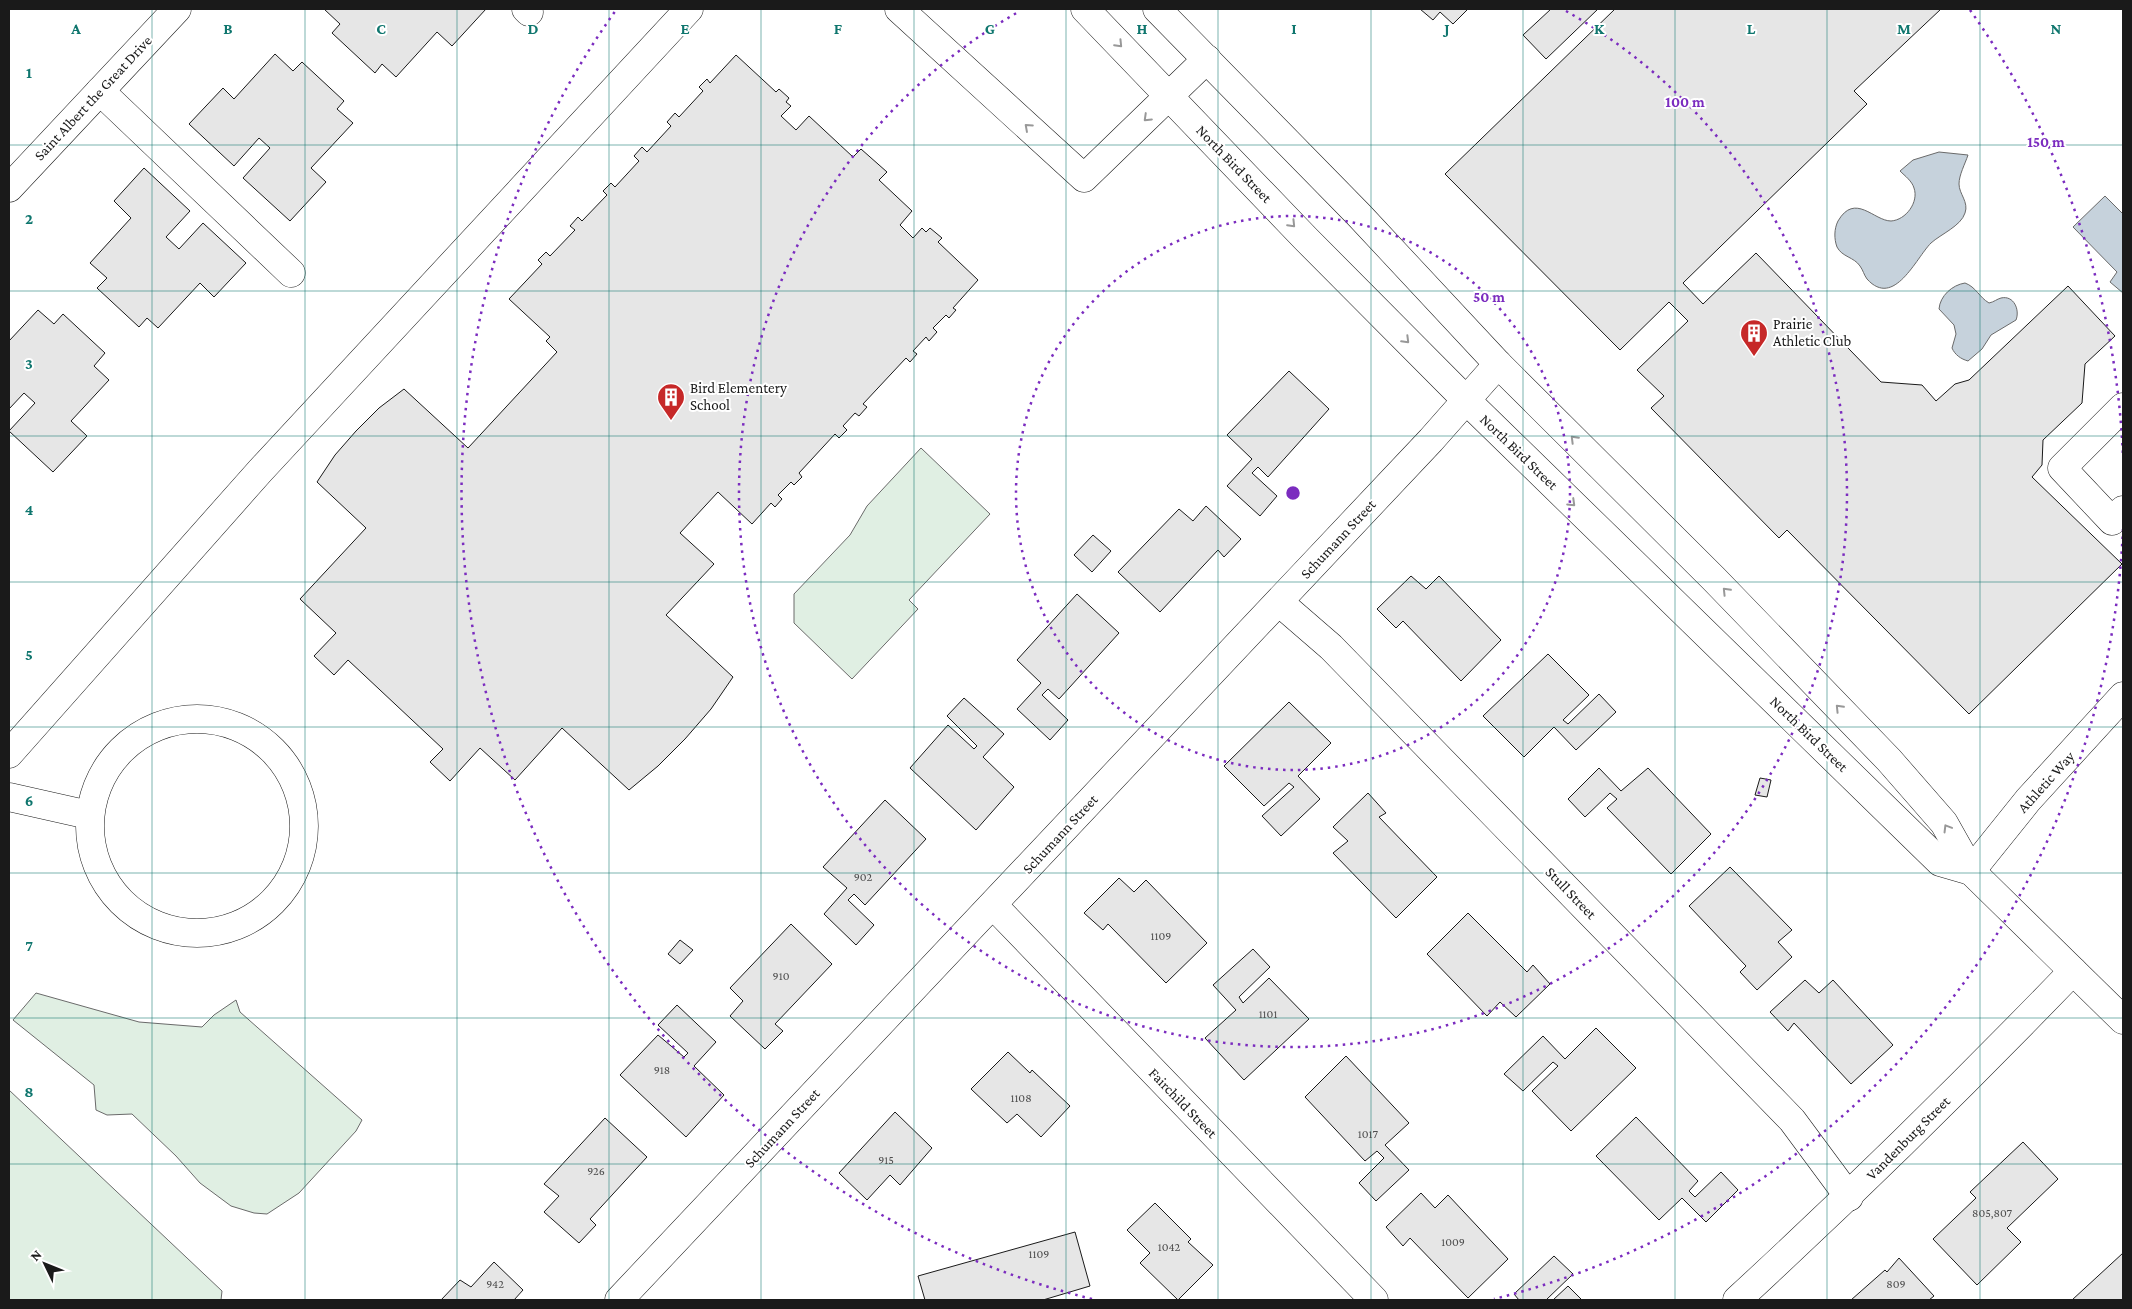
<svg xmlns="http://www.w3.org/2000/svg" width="2132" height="1309" font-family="'Crimson Pro',serif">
	<rect width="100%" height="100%" fill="#fff"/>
	<g fill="#e0efe3" stroke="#6a6a6a">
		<path d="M921 448 990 514 909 600 918 609 852 679 794 623V594L850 535 867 506Z"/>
		<path d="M36 993 139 1022 202 1027 214 1015 236 1000 240 1012 362 1120 356 1131 299 1193 267 1214 254 1213 231 1206 200 1183 176 1156 132 1114 107 1115 96 1110 94 1085 13 1020Z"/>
		<path d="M9 1090 222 1291 221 1300H9Z"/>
	</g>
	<g fill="#c6d2dc" stroke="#6a6a6a">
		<path d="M1939 152 1968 155C1965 164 1959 175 1959 184 1959 194 1969 202 1965 213 1961 226 1941 234 1931 243 1916 258 1894 309 1867 279 1864 275 1863 270 1860 266 1854 257 1842 257 1837 247 1834 239 1834 229 1838 221 1855 192 1874 221 1891 221 1906 220 1919 202 1914 188 1912 181 1905 176 1900 171L1913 160Z"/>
		<path d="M2105 196 2123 214V293L2110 282 2117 272 2073 227Z"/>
		<path d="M1965 283C1976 287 1979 297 1989 303 1994 302 1997 299 2001 298 2014 295 2020 310 2016 320L1991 335 1982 349 1968 361C1961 359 1955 355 1952 348L1956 334 1954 325 1939 309C1940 296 1952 285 1965 283Z"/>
	</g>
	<g fill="#e6e6e6" stroke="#1a1a1a">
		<path d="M324 9H486L452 46 437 32 396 77 382 64 375 73 332 33 340 24Z"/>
		<path d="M1420 9H1468L1453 24 1440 12 1433 20Z"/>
		<path d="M1551 9H1598L1546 59 1523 35Z"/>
		<path d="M1615 9H1941L1854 91 1867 104 1683 283 1703 304 1756 253 1881 382 1922 385 1936 401 1955 384 1969 380 2068 286 2115 336 2085 364 2082 403 2043 440 2042 465 2032 477 2122 564 1969 714 1787 530 1779 538 1651 408 1664 396 1637 370 1688 321 1669 302 1620 350 1445 174Z"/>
		<path d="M275 54 293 71 302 62 344 101 337 109 353 123 311 168 326 182 290 221 243 178 270 148 259 138 234 166 189 124 223 88 234 99Z"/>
		<path d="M736 55 776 92 779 89 789 98 786 102 791 106 781 116 796 130 809 116 853 157 861 149 887 172 879 180 912 211 900 225 913 238 922 228 926 232 930 228 942 238 938 242 978 280 953 308 956 310 949 318 946 315 933 328 937 332 929 341 926 337 913 351 917 354 910 362 906 358 863 404 867 407 859 416 855 413 843 426 847 430 839 438 835 434 799 473 802 477 794 485 791 482 778 495 782 499 775 507 771 503 752 524 718 492 680 533 714 564 666 615 733 677 711 709 685 739 658 766 629 790 562 728 515 780 480 748 450 781 430 762 443 749 348 660 334 675 314 656 336 633 300 599 366 528 317 482 335 455 356 431 379 408 404 389 468 448 557 352 546 341 550 337 509 299 542 264 538 260 546 252 550 256 575 230 570 226 578 217 582 221 607 195 603 191 611 183 615 187 639 161 634 156 642 147 647 152 671 126 667 122 675 113 679 117 703 91 699 87 707 79 710 83Z"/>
		<path d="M144 168 190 211 166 237 179 249 203 223 246 263 214 297 200 283 158 328 147 318 139 327 97 288 107 278 90 263 131 218 114 201Z"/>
		<path d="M38 310 54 324 63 314 105 353 94 366 109 380 71 421 87 436 53 472 9 431 35 403 24 393 9 409V341Z"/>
		<path d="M1289 371 1329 409 1268 477 1258 467 1252 473 1277 496 1260 516 1227 486 1252 459 1227 435Z"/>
		<path d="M1206 506 1241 539 1224 557 1218 550 1160 612 1118 572 1179 509 1193 521Z"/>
		<path d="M1093 535 1111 551 1092 572 1074 555Z"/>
		<path d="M1411 576 1426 589 1439 576 1501 640 1461 681 1403 621 1396 628 1377 609Z"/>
		<path d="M1077 594 1119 633 1059 699 1048 689 1042 695 1068 720 1050 740 1017 709 1041 683 1017 660Z"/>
		<path d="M1548 654 1589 695 1563 720 1568 724 1599 694 1616 712 1576 750 1554 727 1524 757 1483 716Z"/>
		<path d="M964 698 1004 734 983 757 1014 787 976 830 910 768 948 725 974 749 977 746 947 716Z"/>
		<path d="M1289 702 1331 743 1298 776 1320 799 1281 836 1262 816 1294 787 1289 783 1264 806 1224 766Z"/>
		<path d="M1599 768 1621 791 1648 768 1711 834 1671 874 1607 808 1617 799 1610 793 1585 817 1568 799Z"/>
		<path d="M1760 778 1771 780 1767 797 1755 795Z"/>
		<path d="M1368 793 1386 813 1379 817 1437 877 1396 918 1333 853 1348 841 1333 827Z"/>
		<path d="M885 800 926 839 865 905 854 894 848 900 874 925 856 945 824 914 847 888 823 867Z"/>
		<path d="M1730 867 1792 930 1778 942 1792 957 1757 990 1740 972 1746 966 1689 906Z"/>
		<path d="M1119 878 1134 892 1146 880 1207 943 1166 983 1108 924 1103 930 1084 913Z"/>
		<path d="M1468 913 1527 972 1533 965 1550 984 1516 1017 1500 1002 1487 1016 1427 954Z"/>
		<path d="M791 924 832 964 775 1024 783 1031 765 1049 730 1016 743 1001 730 988Z"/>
		<path d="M680 940 693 950 680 964 668 954Z"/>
		<path d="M1253 949 1270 967 1239 997 1243 1003 1269 978 1309 1019 1244 1080 1205 1038 1236 1010 1213 985Z"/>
		<path d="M1805 980 1819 993 1833 980 1893 1045 1851 1084 1794 1023 1788 1031 1770 1012Z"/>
		<path d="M677 1005 716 1042 694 1066 724 1095 686 1137 620 1075 658 1035 684 1057 688 1053 658 1025Z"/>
		<path d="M1596 1028 1636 1068 1571 1131 1532 1091 1558 1066 1553 1062 1523 1091 1504 1074 1543 1036 1565 1059Z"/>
		<path d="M1008 1052 1030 1073 1032 1070 1070 1106 1041 1137 1017 1114 1007 1123 971 1089Z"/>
		<path d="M1346 1056 1409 1123 1385 1145 1409 1170 1376 1201 1359 1183 1384 1158 1377 1151 1365 1161 1305 1097Z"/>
		<path d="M895 1112 932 1148 900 1185 890 1175 867 1200 839 1173Z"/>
		<path d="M1636 1117 1698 1181 1689 1191 1695 1197 1721 1172 1738 1190 1706 1222 1682 1198 1659 1220 1596 1156Z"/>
		<path d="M605 1118 647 1157 590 1219 596 1225 579 1243 544 1212 559 1196 544 1184Z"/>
		<path d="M2023 1142 2058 1179 2007 1228 2021 1242 1977 1285 1933 1239 1976 1198 1970 1192Z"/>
		<path d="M1421 1193 1435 1208 1448 1195 1508 1259 1468 1298 1410 1238 1403 1246 1386 1227Z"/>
		<path d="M1155 1203 1191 1239 1188 1242 1213 1265 1178 1300 1140 1263 1150 1253 1127 1230Z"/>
		<path d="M1075 1232 1090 1286 1043 1300H925L918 1276Z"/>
		<path d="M2123 1253V1300H2072Z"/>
		<path d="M1554 1256 1573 1274 1546 1300H1519L1514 1294Z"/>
		<path d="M1899 1258 1934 1296 1929 1300H1851L1885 1270 1887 1272Z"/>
		<path d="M494 1262 523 1290 514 1300H441L460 1280 471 1287Z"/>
		<path d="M1568 1286 1582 1300H1553Z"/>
	</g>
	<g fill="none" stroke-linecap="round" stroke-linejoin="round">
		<g stroke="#1a1a1a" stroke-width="29">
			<g id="minor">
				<path d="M526 9 529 12"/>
				<path d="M899 9 1084 178 1207 59"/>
				<path d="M1085 9 1306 239 1466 400 1940 862 1971 871"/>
				<path d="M1157 9 1359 215 1498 364 1714 579 1889 760 1944 823 1971 871 2123 1020"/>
				<path d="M100 91 291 273"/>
				<path d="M9 188 177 9"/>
				<path d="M2123 407 2062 468 2112 521 2123 510"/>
				<path d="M1279 602 1331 647 1792 1120 1849 1197"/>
				<circle cx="197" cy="826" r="107"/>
				<path d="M9 754 260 471 689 9"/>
				<path d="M9 797 89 815"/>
				<path d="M1971 871 2028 800 2123 696"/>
				<path d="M993 905 1374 1300"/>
				<path d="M619 1300 1431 440 1498 364"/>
				<path d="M1737 1300C1852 1194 1964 1084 2073 971"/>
			</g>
		</g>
		<use href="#minor" stroke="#fff" stroke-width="28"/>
		<path stroke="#c62828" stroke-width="1" stroke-dasharray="18 4 2.5 4" stroke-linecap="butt" d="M2123 941V944"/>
	</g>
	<defs><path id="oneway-chevron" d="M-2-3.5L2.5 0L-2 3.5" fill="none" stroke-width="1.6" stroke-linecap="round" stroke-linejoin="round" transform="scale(1.25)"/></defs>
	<g stroke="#989898">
		<use href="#oneway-chevron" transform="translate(1119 44) rotate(46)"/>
		<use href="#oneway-chevron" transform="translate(1147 118) rotate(136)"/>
		<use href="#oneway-chevron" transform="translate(1028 127) rotate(-138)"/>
		<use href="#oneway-chevron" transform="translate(1292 224) rotate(46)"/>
		<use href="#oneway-chevron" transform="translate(1406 340) rotate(45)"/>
		<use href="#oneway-chevron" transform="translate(1574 439) rotate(-135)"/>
		<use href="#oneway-chevron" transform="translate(1572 503) rotate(44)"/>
		<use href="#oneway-chevron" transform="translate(1726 591) rotate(-134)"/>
		<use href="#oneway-chevron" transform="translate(1839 708) rotate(-134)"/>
		<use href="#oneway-chevron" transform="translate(1947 828) rotate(-121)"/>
	</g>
	<path fill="none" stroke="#0f766e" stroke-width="1" stroke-opacity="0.55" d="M152 9V1300M305 9V1300M457 9V1300M609 9V1300M761 9V1300M914 9V1300M1066 9V1300M1218 9V1300M1371 9V1300M1523 9V1300M1675 9V1300M1827 9V1300M1980 9V1300M9 145H2123M9 291H2123M9 436H2123M9 582H2123M9 727H2123M9 873H2123M9 1018H2123M9 1164H2123"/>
	<g fill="none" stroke="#7b2cbf" stroke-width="2.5" stroke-dasharray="2.5 5">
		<circle cx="1293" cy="493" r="277"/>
		<path d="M1566 11A554 554 0 1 1 1020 11"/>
		<path d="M2123 529A831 831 0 0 1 1494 1299M1092 1299A831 831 0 0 1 616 10M1970 10A831 831 0 0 1 2123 457"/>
	</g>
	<defs>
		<g id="building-pin" transform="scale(1.4375)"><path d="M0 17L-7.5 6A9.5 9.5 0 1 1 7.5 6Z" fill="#c62828" stroke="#fff"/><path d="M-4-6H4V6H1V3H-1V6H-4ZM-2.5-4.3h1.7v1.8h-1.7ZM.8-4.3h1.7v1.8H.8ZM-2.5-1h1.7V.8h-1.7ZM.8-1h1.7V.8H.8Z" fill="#fff"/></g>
	</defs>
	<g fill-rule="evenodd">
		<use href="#building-pin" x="1754" y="333"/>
		<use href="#building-pin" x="671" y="397"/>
	</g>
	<g text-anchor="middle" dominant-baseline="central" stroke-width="4" stroke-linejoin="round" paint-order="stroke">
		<g font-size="12" fill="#4d4d4d">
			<text x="863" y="877">902</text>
			<text x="1161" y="936">1109</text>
			<text x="781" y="976">910</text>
			<text x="1268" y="1014">1101</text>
			<text x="662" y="1070">918</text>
			<text x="1021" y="1098">1108</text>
			<text x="1368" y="1134">1017</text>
			<text x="886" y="1160">915</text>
			<text x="596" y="1171">926</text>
			<text x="1992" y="1213">805,807</text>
			<text x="1453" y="1242">1009</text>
			<text x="1169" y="1247">1042</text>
			<text x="1039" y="1254">1109</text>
			<text x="495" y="1284">942</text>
			<text x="1896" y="1284">809</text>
		</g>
		<g font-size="15" fill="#1a1a1a" stroke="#fff">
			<text transform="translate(93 98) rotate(-47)">Saint Albert the Great Drive</text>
			<text transform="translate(1234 164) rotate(46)">North Bird Street</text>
			<text transform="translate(1519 452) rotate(44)">North Bird Street</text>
			<text transform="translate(1338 539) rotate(-47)">Schumann Street</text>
			<text transform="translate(1809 734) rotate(44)">North Bird Street</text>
			<text transform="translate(2046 782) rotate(-48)">Athletic Way</text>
			<text transform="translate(1060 834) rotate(-47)">Schumann Street</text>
			<text transform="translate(1571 893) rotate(46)">Stull Street</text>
			<text transform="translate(1183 1103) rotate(46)">Fairchild Street</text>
			<text transform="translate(782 1128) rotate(-47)">Schumann Street</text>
			<text transform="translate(1908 1138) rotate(-45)">Vandenburg Street</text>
		</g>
		<g font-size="15" fill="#1a1a1a" stroke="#fff" text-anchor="start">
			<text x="1773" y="324">Prairie<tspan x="1773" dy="17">Athletic Club</tspan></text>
			<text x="690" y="388">Bird Elementery<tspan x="690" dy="17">School</tspan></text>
		</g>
	</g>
	<g font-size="16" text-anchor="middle" font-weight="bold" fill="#0f766e" stroke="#fff" stroke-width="4" stroke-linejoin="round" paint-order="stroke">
		<text x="76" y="34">A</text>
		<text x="228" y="34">B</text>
		<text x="381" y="34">C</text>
		<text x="533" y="34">D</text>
		<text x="685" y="34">E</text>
		<text x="838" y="34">F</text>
		<text x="990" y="34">G</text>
		<text x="1142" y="34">H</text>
		<text x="1294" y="34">I</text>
		<text x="1447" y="34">J</text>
		<text x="1599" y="34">K</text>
		<text x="1751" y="34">L</text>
		<text x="1904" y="34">M</text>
		<text x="2056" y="34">N</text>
		<text x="29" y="78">1</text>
		<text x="29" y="224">2</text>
		<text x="29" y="369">3</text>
		<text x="29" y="515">4</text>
		<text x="29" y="660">5</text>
		<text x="29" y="806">6</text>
		<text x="29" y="951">7</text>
		<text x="29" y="1097">8</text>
	</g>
	<circle cx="1293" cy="493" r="8" fill="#7b2cbf" stroke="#fff" stroke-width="2.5"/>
	<g font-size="15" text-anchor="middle" font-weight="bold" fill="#7b2cbf" stroke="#fff" stroke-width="4" stroke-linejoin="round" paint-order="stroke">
		<text x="1685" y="107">100 m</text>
		<text x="2046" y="147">150 m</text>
		<text x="1489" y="302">50 m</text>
	</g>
	<rect width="2132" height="1309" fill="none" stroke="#1a1a1a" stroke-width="20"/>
	<g transform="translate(45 1264) rotate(313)" stroke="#ffffff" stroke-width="4" paint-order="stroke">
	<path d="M0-4L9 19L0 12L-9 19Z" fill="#1a1a1a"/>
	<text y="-8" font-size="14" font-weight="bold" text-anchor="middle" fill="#1a1a1a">N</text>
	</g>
</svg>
